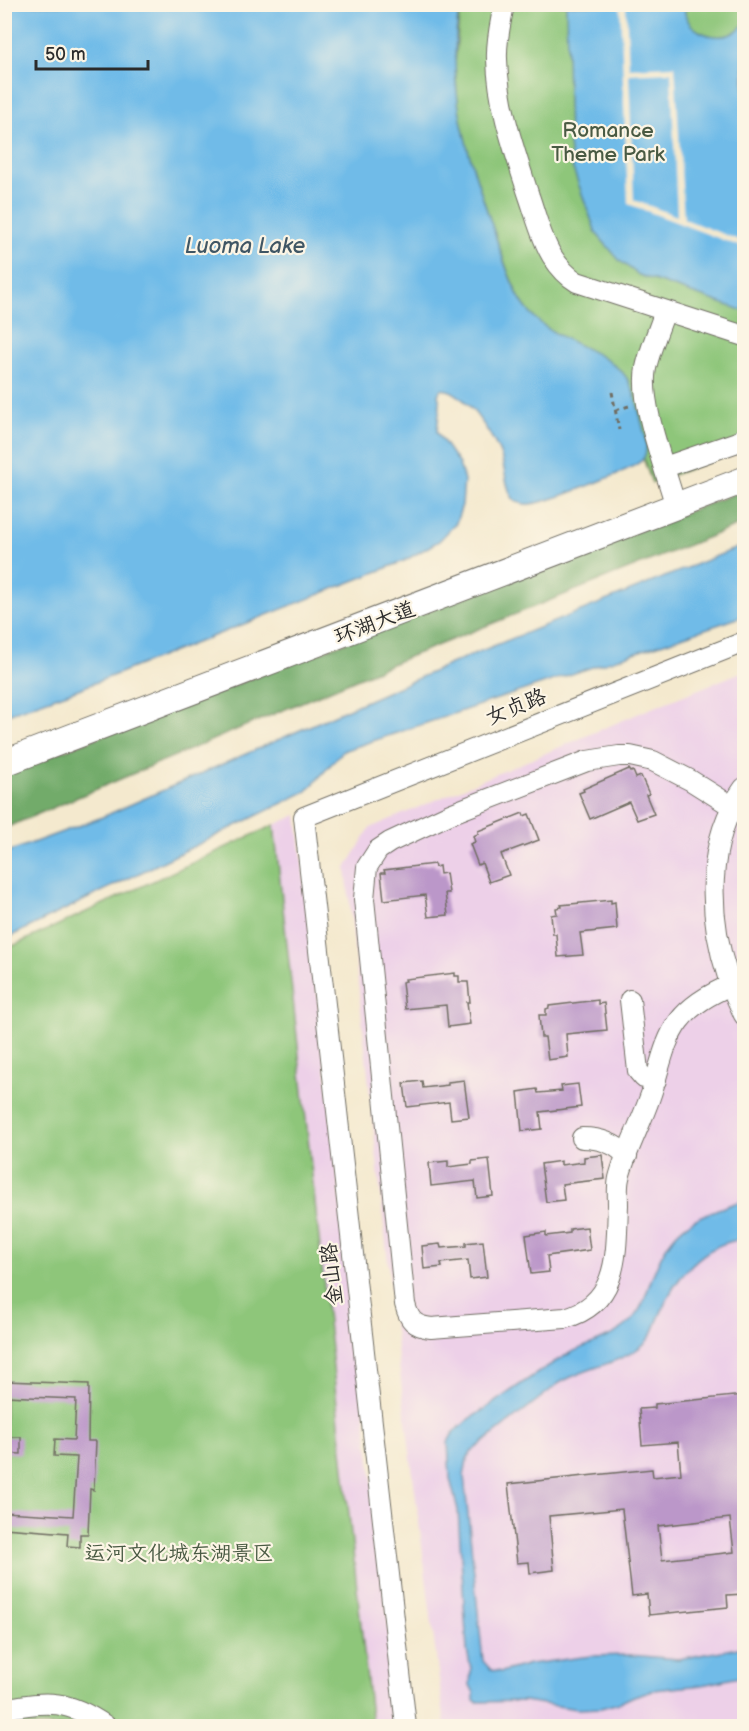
<svg xmlns="http://www.w3.org/2000/svg" width="749" height="1731" font-family="'Balsamiq Sans','LXGW WenKai TC',sans-serif">
	<rect width="100%" height="100%" fill="#fcf5e5"/>
	<filter id="ink" filterUnits="userSpaceOnUse"><feTurbulence type="fractalNoise" baseFrequency=".0167" numOctaves="2"/><feDisplacementMap in="SourceGraphic" scale="12" xChannelSelector="R" yChannelSelector="G"/><feConvolveMatrix kernelMatrix="1 2 1 2 8 2 1 2 1" color-interpolation-filters="sRGB"/></filter>
	<filter id="wash" filterUnits="userSpaceOnUse"><feTurbulence type="fractalNoise" baseFrequency=".008" numOctaves="4" result="noise"/><feDisplacementMap in="SourceGraphic" scale="24" xChannelSelector="R" yChannelSelector="G"/><feGaussianBlur stdDeviation="1.35" result="paint"/><feColorMatrix in="noise" values="0 0 0 0 0 0 0 0 0 0 0 0 0 0 0 0 0 1.4 0 .05"/><feComposite in="paint" operator="in"/></filter>
	<g filter="url(#wash)">
		<rect width="100%" height="100%" fill="#f4e9ce"/>
		<g fill="#edd0e8">
			<path d="M744 671V1726H445L398 1358 346 868 370 828 642 712Z"/>
			<path d="M297 815 400 1726H372L274 825Z"/>
		</g>
		<g fill="#8ec67a" stroke="#5c7852" stroke-width="1.5">
			<path d="M460 5H744V448L652 483 643 458 647 447 634 393 622 372 553 333 534 319 519 298 508 272 470 162 459 119 455 65Z"/>
			<path d="M274 825 372 1726H5L4 950Z"/>
		</g>
		<path fill="#72ab6a" stroke="#4e6b4a" stroke-width="1.5" d="M744 490V523L401 660 5 828V773Z"/>
		<g fill="#6fbbe8" stroke="#4d738a" stroke-width="1.5">
			<path d="M5 5H460C445 85 466 151 492 225 500 249 507 275 519 297 542 340 587 341 620 370 632 381 636 400 640 415 642 427 651 447 643 459 635 470 546 503 530 504 523 505 514 502 511 495 505 484 505 468 501 456 495 439 461 384 440 390L438 395 440 403 437 432 459 464 464 480 462 505 456 523 439 541 404 561 84 687 5 715Z"/>
			<path d="M566 5H685C681 29 714 43 733 33 737 31 741 27 744 24V311L639 275 620 261 596 233 572 166 569 144Z"/>
			<path d="M744 545V616L343 751 307 791 5 939V853L100 818 471 655Z"/>
			<path d="M744 1200V1239C703 1243 674 1278 660 1315 655 1325 654 1335 645 1343 621 1365 584 1367 558 1384L471 1452 467 1459 464 1476 483 1661 491 1670 501 1672 530 1664 591 1656 630 1655 678 1659 744 1647V1676L702 1685 653 1690 634 1696 619 1703 601 1708 577 1709 524 1701 477 1702 474 1700V1693L470 1685 471 1669 467 1650 458 1510 450 1479 448 1442 453 1433 468 1420C502 1398 537 1371 572 1352 591 1343 614 1337 629 1323 641 1312 645 1298 650 1283 671 1225 688 1219 744 1200Z"/>
		</g>
		<path fill="#f4e9ce" fill-rule="evenodd" d="M620 4 626 5 629 68 675 66 684 219 744 242V248L628 204ZM671 72 677 216 634 200 629 74Z"/>
		<g id="blocks">
			<g fill="#bb97c9" fill-rule="evenodd">
				<path d="M629 769 631 772 633 771 636 778 641 776 649 794 646 795 654 814 637 820 629 802 590 819 579 793 584 791 583 789Z"/>
				<path d="M523 813 524 816 529 814 539 840 501 854 509 875 489 882 482 863 478 865 470 844 475 842 473 836 478 834V831Z"/>
				<path d="M434 864 435 867 439 866 440 874 446 873 449 893H445L448 915 428 917 425 895 384 900 381 873H385L384 870Z"/>
				<path d="M611 900V903L615 902 617 929 580 933 583 955 558 957 556 934H553L551 915 557 914 556 908 562 907 561 905Z"/>
				<path d="M455 973V976H459V982H468L470 1002H467L470 1024 448 1027 446 1005 405 1009 402 982 406 981 405 979Z"/>
				<path d="M598 1000V1004L604 1003 607 1030 566 1034 568 1057 548 1060 545 1037H541L539 1015H546V1009L549 1008V1006Z"/>
				<path d="M464 1080 469 1117 451 1119 449 1102 407 1107 404 1083 422 1081 423 1088 448 1085V1082Z"/>
				<path d="M578 1084 581 1107 540 1112 542 1129 522 1131 518 1092 537 1089 538 1093 562 1091 561 1086Z"/>
				<path d="M602 1155 605 1179 562 1184 564 1200 546 1202 541 1164 561 1161V1165L584 1162V1157Z"/>
				<path d="M489 1159 493 1196 477 1198 475 1181 431 1186 429 1163 448 1161V1167L472 1164V1161Z"/>
				<path d="M587 1227 590 1250 547 1256 549 1272 531 1274 526 1235 546 1232V1236L570 1233V1229Z"/>
				<path d="M483 1241 487 1277 470 1279 468 1260 441 1263 442 1267 424 1269 422 1246 440 1244 441 1248 466 1246V1243Z"/>
				<path d="M4 1381 89 1384 88 1441H96L94 1490 90 1489 88 1534H80V1547L67 1546 68 1533 4 1528V1512L73 1516 77 1457 54 1456 55 1439 74 1440 76 1399 4 1396Z"/>
				<path d="M744 1395V1436H743L744 1453V1594L727 1595 728 1607 649 1615 647 1594 632 1596 622 1509 549 1516 554 1570 530 1573 529 1562 517 1563 508 1484 652 1469 653 1477 681 1474 678 1442 642 1445 639 1409 655 1408V1404ZM730 1518 734 1552 662 1560 658 1526Z"/>
				<path d="M4 1437H21V1454L4 1453Z"/>
			</g>
		</g>
	</g>
	<g filter="url(#ink)">
		<use href="#blocks" fill-opacity="0" stroke="#716e64" stroke-width="1.5"/>
		<g fill="none" stroke-linecap="round" stroke-linejoin="round">
			<g stroke="#716e64" stroke-width="22">
				<g id="minor">
					<path d="M504 4C501 22 496 40 497 59 498 106 515 152 529 196 536 216 541 238 552 256 559 267 567 276 577 282L744 336"/>
					<path d="M665 311C659 329 650 349 646 368 639 404 666 470 676 507"/>
					<path d="M665 467 743 440 744 437"/>
					<path d="M744 788C705 841 708 917 728 977 732 990 739 1003 744 1015"/>
					<path d="M731 985C712 993 692 1004 679 1021 663 1042 659 1073 650 1097 641 1124 626 1150 619 1178 617 1187 618 1197 618 1205 616 1252 620 1303 565 1318L431 1328C414 1326 409 1320 405 1304L364 899 367 867 378 850 390 842 450 814 587 761 619 756H630L653 761 690 780 733 807"/>
					<path d="M630 1000 638 1071 644 1078 656 1080"/>
					<path d="M582 1138C600 1138 615 1143 627 1156"/>
					<path d="M4 1709C49 1700 68 1700 106 1726"/>
					<path d="M406 1726 304 817 744 642"/>
				</g>
			</g>
			<g stroke="#716e64" stroke-width="28">
				<path id="major" d="M4 763 744 480"/>
			</g>
			<g stroke="#716e64" stroke-width="3" stroke-dasharray="4.5 4.5" stroke-linecap="butt">
				<path d="M612 392 619 430"/>
				<path d="M616 410 632 405"/>
				<path d="M737 838 744 837"/>
			</g>
			<use href="#minor" stroke="#fff" stroke-width="20"/>
			<use href="#major" stroke="#fff" stroke-width="26"/>
		</g>
	</g>
	<g text-anchor="middle" dominant-baseline="central" stroke-width="4.5" stroke-linejoin="round" paint-order="stroke">
		<g font-size="21" fill="#495a43" stroke="#fcf5e5">
			<text x="608" y="130">Romance<tspan x="608" dy="24">Theme Park</tspan></text>
			<text x="179" y="1553">运河文化城东湖景区</text>
		</g>
		<g font-size="21" fill="#2b2b2b" stroke="#fcf5e5">
			<text transform="translate(375 623) rotate(-21)">环湖大道</text>
			<text transform="translate(516 707) rotate(-22)">女贞路</text>
			<text transform="translate(332 1274) rotate(-96)">金山路</text>
		</g>
		<g font-size="22" font-style="italic" fill="#3f5664" stroke="#fcf5e5">
			<text x="245" y="246">Luoma Lake</text>
		</g>
	</g>
	<rect width="749" height="1731" fill="none" stroke="#fcf5e5" stroke-width="24"/>
	<path d="M36 60v9h112v-9" fill="none" stroke="#2b2b2b" stroke-width="3"/>
	<text x="45" y="60" font-size="18" fill="#2b2b2b" stroke="#fcf5e5" stroke-width="4.5" paint-order="stroke">50 m</text>
</svg>
